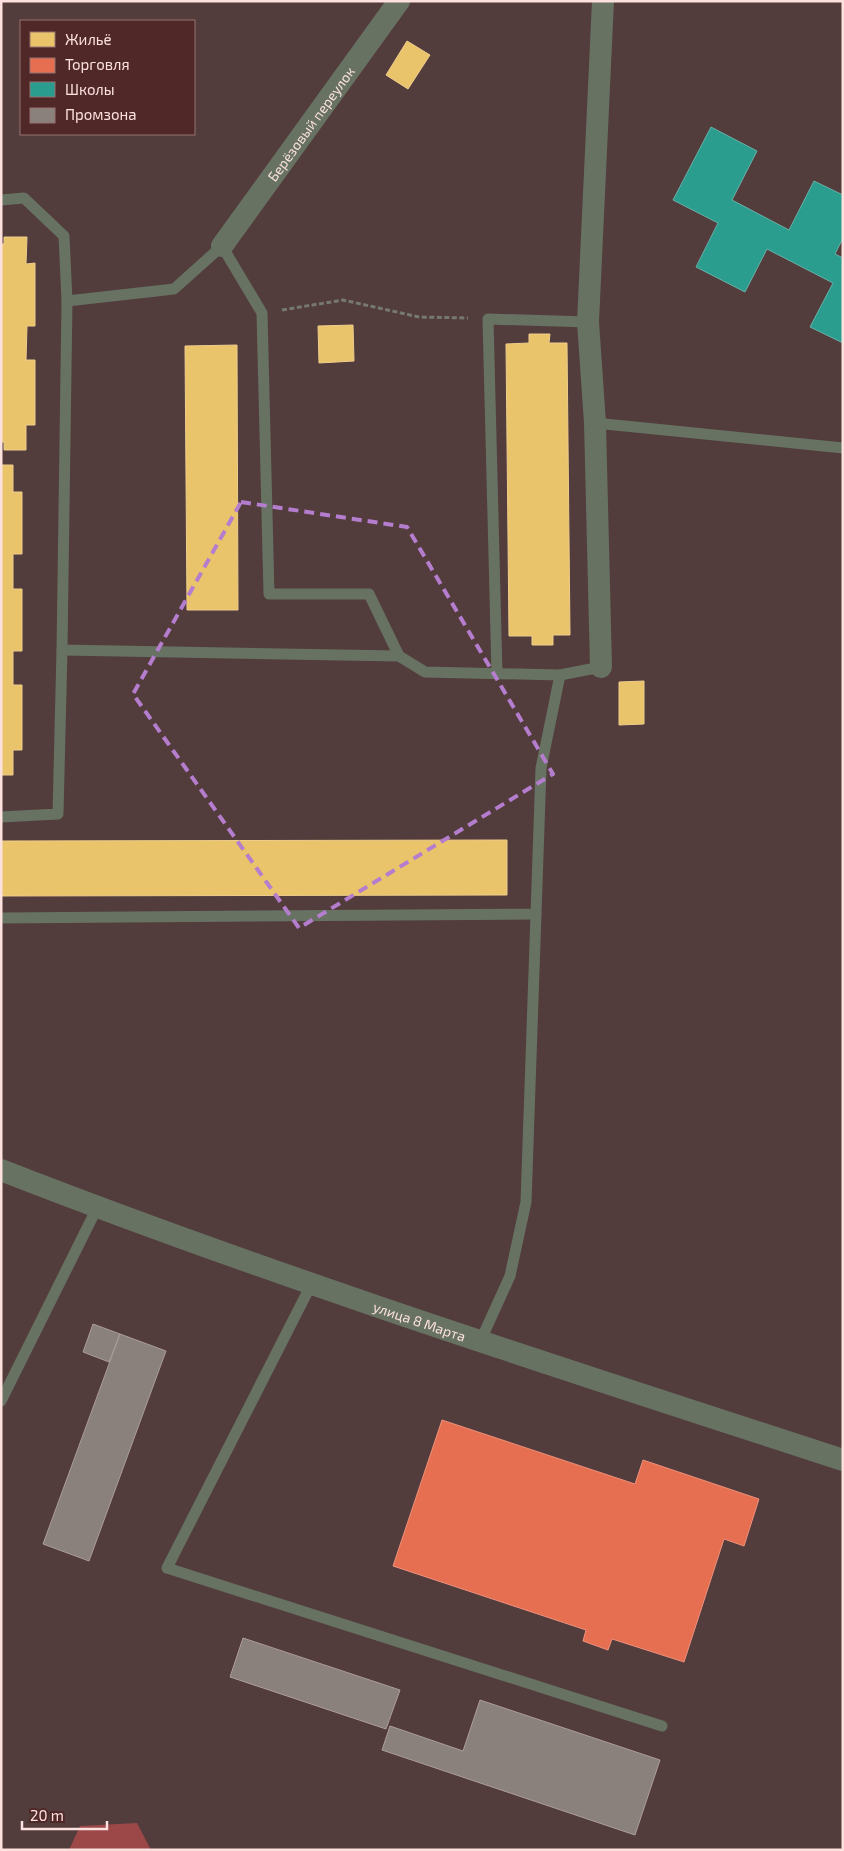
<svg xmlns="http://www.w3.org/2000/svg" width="844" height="1851" font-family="'Exo 2',sans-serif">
	<rect width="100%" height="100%" fill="#523c3c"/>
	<path fill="#9c4848" d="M137 1823 151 1850H69L80 1826Z"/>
	<g fill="#e9c46a" stroke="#efcd8d">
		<path d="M407 41 430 55 408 89 386 75Z"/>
		<path d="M4 237H27L26 264 35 263V326H27L26 360H35V425H26V450H4V442H1V244H4Z"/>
		<path d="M353 325 354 361 319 363 318 326Z"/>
		<path d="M529 334H550L549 343H567L570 635H553V645H532V636H509L506 344 529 343Z"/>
		<path d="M237 345 238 610H187L185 346Z"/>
		<path d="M1 465H13V492H22V554H13V589H22V651H13V685H22V750H13V775H1Z"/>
		<path d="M644 681V724L619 725V682Z"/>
		<path d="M507 840V895L1 896V841Z"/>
	</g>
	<path fill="#e76f51" stroke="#ed917c" d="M442 1420 635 1484 643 1460 759 1499 744 1546 724 1539 684 1662 612 1639 608 1650 583 1641 586 1630 393 1566Z"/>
	<path fill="#2a9d8f" stroke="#69b1a7" d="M711 127 757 151 732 200 789 230 814 181 843 195V238L835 254 843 258V343L810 327 833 283 767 249 745 292 696 267 718 223 673 200Z"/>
	<g fill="#8a817c" stroke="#ac9e9a">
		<path d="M93 1324 120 1334 109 1362 83 1352Z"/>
		<path d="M120 1334 166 1351 89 1561 43 1544Z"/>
		<path d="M243 1638 400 1690 386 1729 230 1677Z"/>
		<path d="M480 1700 660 1760 635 1835 382 1750 390 1726 463 1751Z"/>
	</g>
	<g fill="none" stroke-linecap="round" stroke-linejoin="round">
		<path stroke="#77786e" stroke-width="3" stroke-dasharray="5 2.5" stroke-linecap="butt" d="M282 310 343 300 419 317 468 318"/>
		<g stroke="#677263" stroke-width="11">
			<path d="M1 200 24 198 64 236 67 301 62 650 399 656 425 672 560 675 601 667"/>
			<path d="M67 301 174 289 222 246 262 313 269 594H369L399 656"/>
			<path d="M595 423 843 448"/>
			<path d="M497 674 488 319 588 322"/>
			<path d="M1 817 58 814 62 650"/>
			<path d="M1 918 536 914 541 768 560 675"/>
			<path d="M312 1283 167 1568 662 1726"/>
			<path d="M480 1342 510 1276 526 1202 536 914"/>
			<path d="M1 1401 97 1208"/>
		</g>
		<g stroke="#677263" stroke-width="22">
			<path id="s1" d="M222 246 399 1"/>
			<path d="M601 667 595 423 588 322 603 1"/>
			<path id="s2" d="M1 1170C278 1278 561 1368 843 1460"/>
		</g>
	</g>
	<path fill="none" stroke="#b57dcd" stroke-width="4" stroke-dasharray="10 6" stroke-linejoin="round" d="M241 502 407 527 553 774 299 928 133 694Z"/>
	<g text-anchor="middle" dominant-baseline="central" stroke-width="5" stroke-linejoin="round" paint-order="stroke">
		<g font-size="14" fill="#fce1df" stroke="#502828">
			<text stroke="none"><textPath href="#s1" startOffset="151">Берёзовый переулок</textPath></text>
			<text stroke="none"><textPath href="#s2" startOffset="445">улица 8 Марта</textPath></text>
		</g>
	</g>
	<rect width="844" height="1851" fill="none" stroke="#fce1df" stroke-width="5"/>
	<rect x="20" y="20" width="175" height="115" fill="#502828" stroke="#957271"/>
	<rect x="30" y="32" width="25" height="15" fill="#e9c46a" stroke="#957271"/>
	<text x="65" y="45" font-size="15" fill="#fce1df">Жильё</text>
	<rect x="30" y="58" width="25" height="15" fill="#e76f51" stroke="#957271"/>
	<text x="65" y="70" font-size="15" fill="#fce1df">Торговля</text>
	<rect x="30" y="82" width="25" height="15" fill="#2a9d8f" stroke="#957271"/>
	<text x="65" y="95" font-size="15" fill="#fce1df">Школы</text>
	<rect x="30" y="108" width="25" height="15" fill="#8a817c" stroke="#957271"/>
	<text x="65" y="120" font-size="15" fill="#fce1df">Промзона</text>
	<path d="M22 1821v8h85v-8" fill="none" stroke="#fce1df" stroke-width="2.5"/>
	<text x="30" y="1821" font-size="15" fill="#fce1df" stroke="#502828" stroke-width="4" paint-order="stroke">20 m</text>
</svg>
